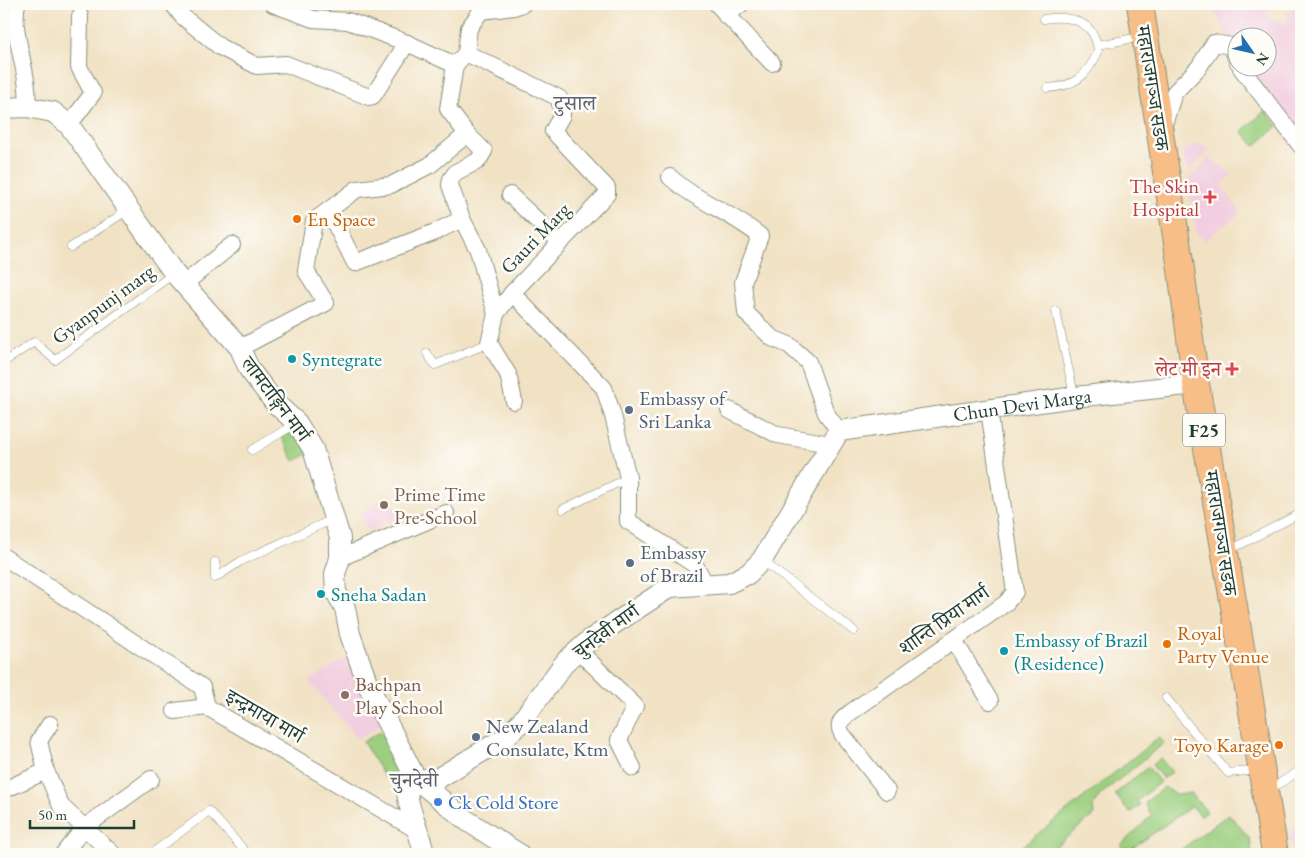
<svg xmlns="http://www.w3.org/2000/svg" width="1305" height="858" font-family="'EB Garamond','Noto Serif Devanagari',serif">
	<rect width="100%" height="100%" fill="#fdfcf7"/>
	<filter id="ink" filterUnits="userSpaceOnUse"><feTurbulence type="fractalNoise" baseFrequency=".02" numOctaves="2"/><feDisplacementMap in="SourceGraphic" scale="10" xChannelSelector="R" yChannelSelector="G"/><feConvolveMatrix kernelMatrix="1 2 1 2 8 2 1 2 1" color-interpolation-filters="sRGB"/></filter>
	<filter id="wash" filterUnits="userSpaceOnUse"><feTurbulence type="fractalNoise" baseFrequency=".0096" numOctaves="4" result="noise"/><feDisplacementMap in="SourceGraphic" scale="20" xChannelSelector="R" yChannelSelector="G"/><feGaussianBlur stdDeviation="1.12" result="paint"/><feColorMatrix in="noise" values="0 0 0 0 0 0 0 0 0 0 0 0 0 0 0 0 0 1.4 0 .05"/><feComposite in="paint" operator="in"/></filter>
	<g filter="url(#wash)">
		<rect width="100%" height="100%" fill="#f1e2c4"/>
		<g fill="#f2cfe0">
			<path d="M1210 4H1276L1266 11 1273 22 1279 18 1284 24 1289 20 1285 14 1301 4V139L1249 68H1268V38H1238L1237 51Z"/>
			<path d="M1197 143 1210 150 1188 172 1181 152Z"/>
			<path d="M1209 157 1233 175 1221 185 1241 212 1204 241 1196 232 1188 181Z"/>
			<path d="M389 495 402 517 391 525 388 520 370 532 359 514Z"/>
			<path d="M354 654 383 724 358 739 308 681Z"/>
			<path d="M1301 821V854H1294L1289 835Z"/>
		</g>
		<g fill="#9ccf7f" stroke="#5e865a">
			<path d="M1265 111 1278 126 1255 146 1242 131Z"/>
			<path d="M287 432 293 437 298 435 308 454 294 461 281 435Z"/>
			<path d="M381 731 403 767 385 778 363 742Z"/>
			<path d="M1159 737 1164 743 1100 795 1093 806 1094 815 1046 854H1013Z"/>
			<path d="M1160 758 1172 772 1163 779 1152 765Z"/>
			<path d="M1148 767 1160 782 1137 801 1140 805 1130 813 1115 794Z"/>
			<path d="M1164 787 1177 795 1191 793 1207 812 1201 816 1192 806 1128 851 1125 847 1123 849 1120 846 1152 815 1145 805 1146 802Z"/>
			<path d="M1229 814 1250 839 1252 854H1181L1179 851Z"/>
		</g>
	</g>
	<g filter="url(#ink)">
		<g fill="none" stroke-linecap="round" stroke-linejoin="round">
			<g stroke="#88907c" stroke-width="9">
				<g id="service">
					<path d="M1044 19C1070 15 1096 21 1098 52 1087 76 1074 87 1047 88"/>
					<path d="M1098 45 1140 37"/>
					<path d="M71 247 128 210"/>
					<path d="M1056 311 1074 395"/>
					<path d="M427 353 435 365 489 343"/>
					<path d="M4 362 34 342 55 360 173 274"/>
					<path d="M252 450 297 423"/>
					<path d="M563 509 628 478"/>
					<path d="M1228 551 1301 513"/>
					<path d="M763 561 854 631"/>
					<path d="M215 562V578L241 561 333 519"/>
					<path d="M1166 698 1228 773 1257 770"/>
					<path d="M1269 790 1301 770"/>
					<path d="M151 854 209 811 244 850"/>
				</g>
			</g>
			<g stroke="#88907c" stroke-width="18">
				<g id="minor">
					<path d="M17 4C10 34 31 74 27 107"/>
					<path d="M173 4 182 16 220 47 257 66 286 64 369 97 373 96 407 43"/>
					<path d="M273 4 313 19 348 21 407 43 455 65 466 53 469 28 481 11 514 7 523 4"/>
					<path d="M717 4 772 63"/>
					<path d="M726 16 741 4"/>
					<path d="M466 53 559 98 562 115 553 131 607 188V194L512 293 604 388 613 416 628 478V521L695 565 705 583"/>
					<path d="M1241 68 1301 146"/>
					<path d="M69 125 93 93 79 67 80 16"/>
					<path d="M1163 127 1174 93 1199 67 1214 43 1231 46 1238 62"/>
					<path d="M670 177C696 201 732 213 760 236L743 282 746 313 772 338 789 345 808 362 826 413 839 431"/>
					<path d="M510 195 560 242"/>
					<path d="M329 212 355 263 433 233 462 219 478 250 496 314 512 293"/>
					<path d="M462 219 450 185 451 179 456 172 478 161 484 151 467 134"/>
					<path d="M184 284 232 245"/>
					<path d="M496 314 489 343 508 374 514 401"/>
					<path d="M240 348 326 303 306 271 314 221 357 189 391 185 430 165 467 134 448 109 455 65"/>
					<path d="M729 410 778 435 830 444"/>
					<path d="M4 557 202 687 207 707 420 832"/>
					<path d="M340 558 446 513"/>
					<path d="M954 640 990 701"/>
					<path d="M578 650 635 706 619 740 633 768"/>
					<path d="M175 711 207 707"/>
					<path d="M50 724 39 741 46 771 61 806 113 854"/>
					<path d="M4 790 46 771"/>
					<path d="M887 791 842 734C836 723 843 718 851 712L1006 603 1015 592 989 410"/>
					<path d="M63 854 85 827 151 779"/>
				</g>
			</g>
			<g stroke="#88907c" stroke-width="22">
				<g id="tertiary">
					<path d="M4 108 27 107 53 112 69 125 174 273 240 348 249 369 275 403 297 423 313 449 340 538V558L335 574 336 592 345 608 350 634 368 685 416 779 466 820 519 854"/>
					<path id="s1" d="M416 779H437L506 737 521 722 566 661 591 639 670 587 729 583 748 574 762 560 839 431 1075 397 1196 384"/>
					<path d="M416 779 407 792C409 813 420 832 424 854"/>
				</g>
			</g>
			<g stroke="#88907c" stroke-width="28">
				<path id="primary" d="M1140 4 1180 262 1196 384 1256 735 1275 854"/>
			</g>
			<use href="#service" stroke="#fff" stroke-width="8"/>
			<use href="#minor" stroke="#fff" stroke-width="16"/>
			<use href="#tertiary" stroke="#fff" stroke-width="20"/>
			<use href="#primary" stroke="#f7be88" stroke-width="26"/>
		</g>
	</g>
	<g fill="#e0444e" stroke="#fdfcf7" stroke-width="2">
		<path d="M1207.5 189.5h5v5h5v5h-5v5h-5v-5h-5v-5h5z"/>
		<path d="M1229.5 361.5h5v5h5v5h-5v5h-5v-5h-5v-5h5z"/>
	</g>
	<g fill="#e8710a" stroke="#fdfcf7" stroke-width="2">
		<circle cx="297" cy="219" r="5"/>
		<circle cx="1167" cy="644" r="5"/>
		<circle cx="1279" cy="745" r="5"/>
	</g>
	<g fill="#0f9aa8" stroke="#fdfcf7" stroke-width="2">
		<circle cx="292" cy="359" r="5"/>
		<circle cx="321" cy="594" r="5"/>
		<circle cx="1004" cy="651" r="5"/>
	</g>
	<g fill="#5c6f8a" stroke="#fdfcf7" stroke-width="2">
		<circle cx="629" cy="410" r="5"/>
		<circle cx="630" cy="563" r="5"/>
		<circle cx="476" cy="737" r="5"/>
	</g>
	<g fill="#8d6e63" stroke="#fdfcf7" stroke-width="2">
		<circle cx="384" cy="505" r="5"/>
		<circle cx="345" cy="695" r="5"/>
	</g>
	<circle fill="#3f7fe0" stroke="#fdfcf7" stroke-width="2" cx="438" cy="802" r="5"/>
	<g text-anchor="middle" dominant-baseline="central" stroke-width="5" stroke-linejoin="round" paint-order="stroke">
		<rect fill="#fdfcf7" stroke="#62766e" stroke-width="1" x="1183" y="413.5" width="42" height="33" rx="4"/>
		<g font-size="19" font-weight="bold" fill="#1f3d34">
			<text x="1204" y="430">F25</text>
		</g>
		<g font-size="20" fill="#1f3d34" stroke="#fdfcf7">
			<text transform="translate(1153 88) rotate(81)">महाराजगञ्ज सडक</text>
			<text transform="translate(535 238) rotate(-46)">Gauri Marg</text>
			<text transform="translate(103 304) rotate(-36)">Gyanpunj marg</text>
			<text transform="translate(276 399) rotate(53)">लामटाङ्गिन मार्ग</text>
			<text stroke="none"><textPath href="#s1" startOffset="762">Chun Devi Marga</textPath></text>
			<text transform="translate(1221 533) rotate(81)">महाराजगञ्ज सडक</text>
			<text transform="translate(944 620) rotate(-35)">शान्ति प्रिया मार्ग</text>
			<text transform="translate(606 631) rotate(-36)">चुनदेवी मार्ग</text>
			<text transform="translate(265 716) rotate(30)">इन्द्रमाया मार्ग</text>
		</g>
		<g font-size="20" fill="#be3a42" stroke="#fdfcf7" text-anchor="end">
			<text x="1199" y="186">The Skin<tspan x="1199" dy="23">Hospital</tspan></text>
			<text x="1221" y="369">लेट मी इन</text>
		</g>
		<g font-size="20" fill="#c56008" stroke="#fdfcf7" text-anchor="start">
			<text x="307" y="219">En Space</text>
			<text x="1177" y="633">Royal<tspan x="1177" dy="23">Party Venue</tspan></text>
			<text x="1269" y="745" text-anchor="end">Toyo Karage</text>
		</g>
		<g font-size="20" fill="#0d838f" stroke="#fdfcf7" text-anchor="start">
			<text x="302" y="359">Syntegrate</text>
			<text x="331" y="594">Sneha Sadan</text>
			<text x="1014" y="640">Embassy of Brazil<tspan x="1014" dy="23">(Residence)</tspan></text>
		</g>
		<g font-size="20" fill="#4e5e75" stroke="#fdfcf7" text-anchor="start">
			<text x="639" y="398">Embassy of<tspan x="639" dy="23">Sri Lanka</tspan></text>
			<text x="640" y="552">Embassy<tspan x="640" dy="23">of Brazil</tspan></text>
			<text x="486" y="726">New Zealand<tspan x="486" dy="23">Consulate, Ktm</tspan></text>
		</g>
		<g font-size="20" fill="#785e54" stroke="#fdfcf7" text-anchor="start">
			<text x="394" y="494">Prime Time<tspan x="394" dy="23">Pre-School</tspan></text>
			<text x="355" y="684">Bachpan<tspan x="355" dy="23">Play School</tspan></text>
		</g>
		<g font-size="20" fill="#366cbe" stroke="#fdfcf7" text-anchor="start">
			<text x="448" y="802">Ck Cold Store</text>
		</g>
		<g font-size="21" fill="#5d6271" stroke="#fdfcf7">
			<text x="575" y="102">टुसाल</text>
			<text x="414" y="779">चुनदेवी</text>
		</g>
	</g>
	<rect width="1305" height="858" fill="none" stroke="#fdfcf7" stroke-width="20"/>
	<g transform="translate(1252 52) rotate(124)"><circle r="24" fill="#fdfcf7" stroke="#a4b0a9"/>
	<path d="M0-4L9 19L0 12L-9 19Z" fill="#1f6fb2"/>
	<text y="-8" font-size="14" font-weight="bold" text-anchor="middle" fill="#1f3d34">N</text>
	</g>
	<path d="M30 820v8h104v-8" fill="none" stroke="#1f3d34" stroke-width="2.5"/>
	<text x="38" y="820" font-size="15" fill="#1f3d34" stroke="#fdfcf7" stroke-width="4" paint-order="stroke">50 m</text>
</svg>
